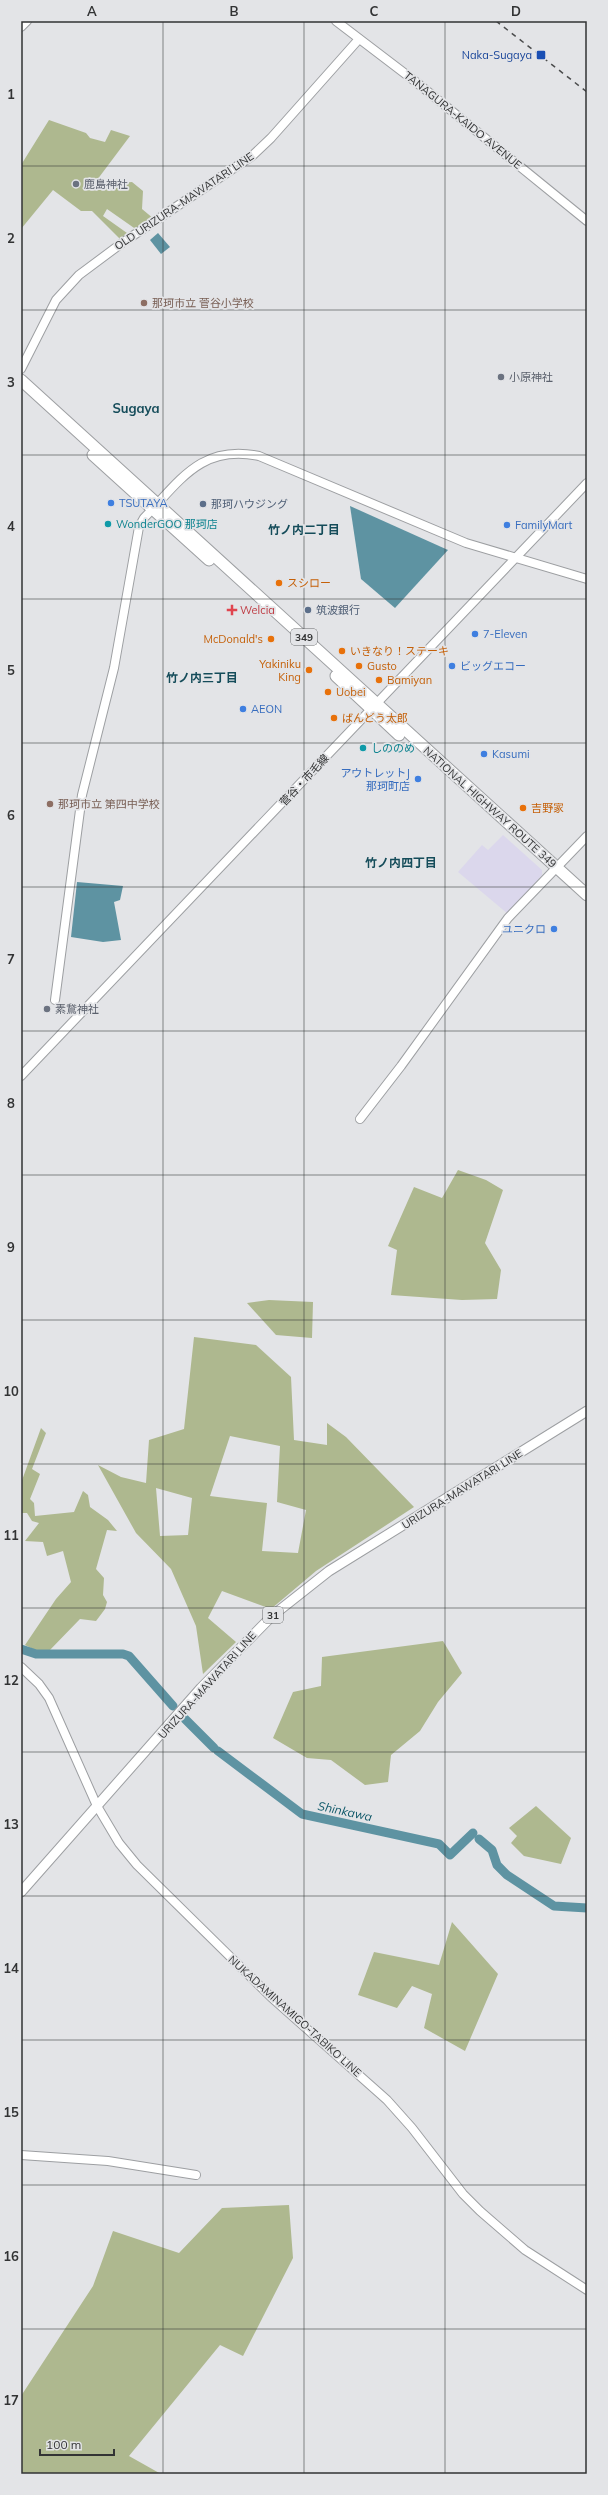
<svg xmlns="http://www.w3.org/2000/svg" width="608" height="2495" font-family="Mulish,'Noto Sans JP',sans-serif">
	<rect width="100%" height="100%" fill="#e3e4e7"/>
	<path fill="#dbd7ec" d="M503 835 542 870V875L508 914 458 872 482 845 488 850Z"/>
	<g fill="#aeb88f" fill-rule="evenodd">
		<path d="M49 120 86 133 90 138 105 142 111 130 130 136 97 180 109 191 115 190 120 183 132 182 143 191 142 209 154 219 137 230 107 209 103 216 127 233 120 239 92 211H81L53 190 21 229V165Z"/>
		<path d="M458 1170 486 1180 503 1190 485 1243 501 1270 497 1299 462 1300 391 1295 397 1250 388 1246 414 1187 442 1198Z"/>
		<path d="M269 1300 313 1302 312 1338 276 1335 247 1303Z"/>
		<path d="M194 1337 256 1345 291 1377 294 1440 327 1445V1423L346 1437 414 1507 316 1571 271 1609 222 1591 208 1618 236 1642 203 1674 196 1626 171 1569 136 1533 98 1465 121 1477 146 1483 149 1440 184 1429ZM230 1436 280 1446 277 1502 306 1510 298 1553 262 1551 267 1503 210 1496ZM156 1488 192 1498 188 1535 160 1536Z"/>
		<path d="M41 1428 46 1433 32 1469 40 1474 30 1499 34 1503 35 1516 74 1512 83 1491 88 1495 90 1507 108 1520 117 1531 107 1530 96 1569 104 1578 103 1595 107 1602 105 1609 96 1621 80 1619 48 1652 37 1651 25 1645 56 1599 71 1582 63 1551 47 1556 43 1542 25 1541 39 1523 32 1521 27 1513H21V1483Z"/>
		<path d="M443 1641 462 1673 438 1702 420 1731 391 1755 388 1782 365 1785 331 1760 307 1758 273 1738 293 1692 321 1686 322 1657Z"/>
		<path d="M536 1806 571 1838 561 1864 524 1856 511 1843 517 1836 509 1828Z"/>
		<path d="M452 1922 498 1974 465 2051 424 2028 432 1994 412 1986 397 2008 358 1995 374 1952 439 1965Z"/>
		<path d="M289 2205 293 2258 243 2356 220 2345 129 2456 161 2474H21V2396L93 2286 113 2231 179 2253 222 2208Z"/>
	</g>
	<g fill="#5e93a2">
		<path d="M158 233 170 247 161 254 150 240Z"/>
		<path d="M350 506 448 550 395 608 361 579Z"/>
		<path d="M77 882 123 886 120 900 114 902 121 940 103 942 71 937Z"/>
	</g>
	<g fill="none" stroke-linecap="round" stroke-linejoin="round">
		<g stroke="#5e93a2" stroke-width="9">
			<path d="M21 1649 36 1654H123L129 1656 173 1706"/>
			<path d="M185 1719 214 1748"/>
			<path d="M218 1751 302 1814 439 1844 450 1855 473 1833"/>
			<path d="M479 1839 492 1850 497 1865 507 1875 554 1906 587 1908"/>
		</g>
		<g stroke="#9d9fa2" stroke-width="10">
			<g id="secondary">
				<path d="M336 21 416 82 587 221"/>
				<path d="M21 27 27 21"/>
				<path d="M21 369 56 300 79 275 122 243 252 156 271 138 359 39"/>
				<path d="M55 1000 82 795 114 668 139 527 144 518C180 481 201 444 259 456L466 543 587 579"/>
				<path d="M21 1076 587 483"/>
				<path d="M360 1119 401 1066 508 918 587 836"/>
				<path d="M21 1667 39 1684 49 1698 97 1806 119 1843 137 1865 271 1997 387 2100 412 2128 463 2194 480 2211 525 2250 587 2290"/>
				<path d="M21 2155 108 2161 196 2175"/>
			</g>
		</g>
		<g stroke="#9d9fa2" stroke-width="11">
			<path id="primary" d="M21 1892 201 1688 272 1616 329 1571 587 1411"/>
		</g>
		<g stroke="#9d9fa2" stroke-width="13">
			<g id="highway">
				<path d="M21 380 587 895"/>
				<path d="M93 455 209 560"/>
				<path d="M336 676 399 735"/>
			</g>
		</g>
		<use href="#secondary" stroke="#fff" stroke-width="8"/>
		<use href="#primary" stroke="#fff" stroke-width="9"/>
		<use href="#highway" stroke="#fff" stroke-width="11"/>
		<path stroke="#4b4c4d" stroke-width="1.5" stroke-dasharray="5 5" stroke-linecap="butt" d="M496 21 587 92"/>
	</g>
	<path fill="none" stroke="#323334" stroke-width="1" stroke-opacity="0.55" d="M163 21V2474M304 21V2474M445 21V2474M21 166H587M21 310H587M21 455H587M21 599H587M21 743H587M21 887H587M21 1031H587M21 1175H587M21 1320H587M21 1464H587M21 1608H587M21 1752H587M21 1896H587M21 2040H587M21 2185H587M21 2329H587"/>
	<rect fill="#1a4fb4" stroke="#e3e4e7" stroke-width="1.5" x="536" y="50" width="10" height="10" rx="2"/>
	<g fill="#6b7280" stroke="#e3e4e7" stroke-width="1.5">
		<circle cx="76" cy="184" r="4"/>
		<circle cx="501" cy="377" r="4"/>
		<circle cx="47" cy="1009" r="4"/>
	</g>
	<g fill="#8d6e63" stroke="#e3e4e7" stroke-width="1.5">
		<circle cx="144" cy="303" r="4"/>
		<circle cx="50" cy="804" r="4"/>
	</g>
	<g fill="#3f7fe0" stroke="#e3e4e7" stroke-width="1.5">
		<circle cx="111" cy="503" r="4"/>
		<circle cx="507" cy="525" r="4"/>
		<circle cx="475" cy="634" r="4"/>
		<circle cx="452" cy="666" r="4"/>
		<circle cx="243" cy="709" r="4"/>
		<circle cx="484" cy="754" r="4"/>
		<circle cx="418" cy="779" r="4"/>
		<circle cx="554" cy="929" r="4"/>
	</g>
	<g fill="#5c6f8a" stroke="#e3e4e7" stroke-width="1.5">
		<circle cx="203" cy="504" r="4"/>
		<circle cx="308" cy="610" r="4"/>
	</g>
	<g fill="#0f9aa8" stroke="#e3e4e7" stroke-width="1.5">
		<circle cx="108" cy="524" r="4"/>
		<circle cx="363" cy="748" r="4"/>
	</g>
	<g fill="#e8710a" stroke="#e3e4e7" stroke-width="1.5">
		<circle cx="279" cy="583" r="4"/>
		<circle cx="271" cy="639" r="4"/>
		<circle cx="342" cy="651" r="4"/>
		<circle cx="359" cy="666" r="4"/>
		<circle cx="309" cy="670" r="4"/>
		<circle cx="379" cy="680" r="4"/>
		<circle cx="328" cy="692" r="4"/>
		<circle cx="334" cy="718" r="4"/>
		<circle cx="523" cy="808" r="4"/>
	</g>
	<path fill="#e0444e" stroke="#e3e4e7" stroke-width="1.5" d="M230 604h4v4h4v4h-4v4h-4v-4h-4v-4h4z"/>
	<g text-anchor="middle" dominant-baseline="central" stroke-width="3.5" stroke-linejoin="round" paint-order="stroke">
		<g fill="#e3e4e7" stroke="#67686a" stroke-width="1">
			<rect x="291" y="629" width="26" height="16" rx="3"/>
			<rect x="263" y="1607" width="20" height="16" rx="3"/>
		</g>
		<g font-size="10" font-weight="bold" fill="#323334">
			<text x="304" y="637">349</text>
			<text x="273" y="1615">31</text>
		</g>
		<g font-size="11" fill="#164399" stroke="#e3e4e7" text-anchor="end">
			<text x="532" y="55">Naka-Sugaya</text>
		</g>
		<g font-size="11" fill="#323334" stroke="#e3e4e7">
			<text transform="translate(463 120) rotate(39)">TANAGURA-KAIDO AVENUE</text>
			<text transform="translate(184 201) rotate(-34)">OLD URIZURA-MAWATARI LINE</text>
			<text transform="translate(304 780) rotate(-47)">菅谷・市毛線</text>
			<text transform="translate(490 807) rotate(42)">NATIONAL HIGHWAY ROUTE 349</text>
			<text transform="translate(462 1489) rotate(-32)">URIZURA-MAWATARI LINE</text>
			<text transform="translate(207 1685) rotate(-48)">URIZURA-MAWATARI LINE</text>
			<text transform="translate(295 2016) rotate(42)">NUKADAMINAMIGO-TABIKO LINE</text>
		</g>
		<g font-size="11" fill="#5b616d" stroke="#e3e4e7" text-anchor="start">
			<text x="84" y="184">鹿島神社</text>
			<text x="509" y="377">小原神社</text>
			<text x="55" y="1009">素鵞神社</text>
		</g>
		<g font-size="11" fill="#785e54" stroke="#e3e4e7" text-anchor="start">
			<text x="152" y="303">那珂市立 菅谷小学校</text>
			<text x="58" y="804">那珂市立 第四中学校</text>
		</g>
		<g font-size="11" fill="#366cbe" stroke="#e3e4e7" text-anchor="start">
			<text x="119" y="503">TSUTAYA</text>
			<text x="515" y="525">FamilyMart</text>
			<text x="483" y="634">7-Eleven</text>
			<text x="460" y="666">ビッグエコー</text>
			<text x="251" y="709">AEON</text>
			<text x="492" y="754">Kasumi</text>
			<text x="410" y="773" text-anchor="end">アウトレットJ<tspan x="410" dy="13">那珂町店</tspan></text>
			<text x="546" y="929" text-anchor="end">ユニクロ</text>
		</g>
		<g font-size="11" fill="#4e5e75" stroke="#e3e4e7" text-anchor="start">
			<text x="211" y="504">那珂ハウジング</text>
			<text x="316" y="610">筑波銀行</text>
		</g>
		<g font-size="11" fill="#0d838f" stroke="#e3e4e7" text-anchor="start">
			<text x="116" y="524">WonderGOO 那珂店</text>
			<text x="371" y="748">しののめ</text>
		</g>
		<g font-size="11" fill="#c56008" stroke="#e3e4e7" text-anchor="start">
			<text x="287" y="583">スシロー</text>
			<text x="263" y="639" text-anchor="end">McDonald's</text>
			<text x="350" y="651">いきなり！ステーキ</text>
			<text x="301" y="664" text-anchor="end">Yakiniku<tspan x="301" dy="13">King</tspan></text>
			<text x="367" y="666">Gusto</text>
			<text x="387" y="680">Bamiyan</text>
			<text x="336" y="692">Uobei</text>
			<text x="342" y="718">ばんどう太郎</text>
			<text x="531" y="808">吉野家</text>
		</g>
		<g font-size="11" fill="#be3a42" stroke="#e3e4e7" text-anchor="start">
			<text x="240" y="610">Welcia</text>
		</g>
		<g font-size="12" font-weight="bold" fill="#154c5a" stroke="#e3e4e7">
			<text x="304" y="529">竹ノ内二丁目</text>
			<text x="202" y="677">竹ノ内三丁目</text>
			<text x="401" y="862">竹ノ内四丁目</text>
		</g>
		<g font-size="12" font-style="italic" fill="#0f5869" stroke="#e3e4e7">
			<text transform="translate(345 1811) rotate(12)">Shinkawa</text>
		</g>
		<g font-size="13" font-weight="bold" fill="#154c5a" stroke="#e3e4e7">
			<text x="136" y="408">Sugaya</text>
		</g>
	</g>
	<rect width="608" height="2495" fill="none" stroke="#e3e4e7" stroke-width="44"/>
	<path d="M40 2449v6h74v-6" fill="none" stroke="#323334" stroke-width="2"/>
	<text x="46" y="2449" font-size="12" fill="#323334" stroke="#e3e4e7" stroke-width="3" paint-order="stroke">100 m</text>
	<rect x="22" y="22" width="564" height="2451" fill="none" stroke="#323334" stroke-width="1.5"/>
	<g font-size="13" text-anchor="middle" font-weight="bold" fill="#323334">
		<text x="92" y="16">A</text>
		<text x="234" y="16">B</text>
		<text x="374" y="16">C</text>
		<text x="516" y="16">D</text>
		<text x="11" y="99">1</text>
		<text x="11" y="243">2</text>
		<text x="11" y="387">3</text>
		<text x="11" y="531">4</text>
		<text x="11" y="675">5</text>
		<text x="11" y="820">6</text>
		<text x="11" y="964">7</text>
		<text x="11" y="1108">8</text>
		<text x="11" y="1252">9</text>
		<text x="11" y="1396">10</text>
		<text x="11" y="1540">11</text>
		<text x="11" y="1685">12</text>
		<text x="11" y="1829">13</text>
		<text x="11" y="1973">14</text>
		<text x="11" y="2117">15</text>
		<text x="11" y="2261">16</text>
		<text x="11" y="2405">17</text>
	</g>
</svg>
